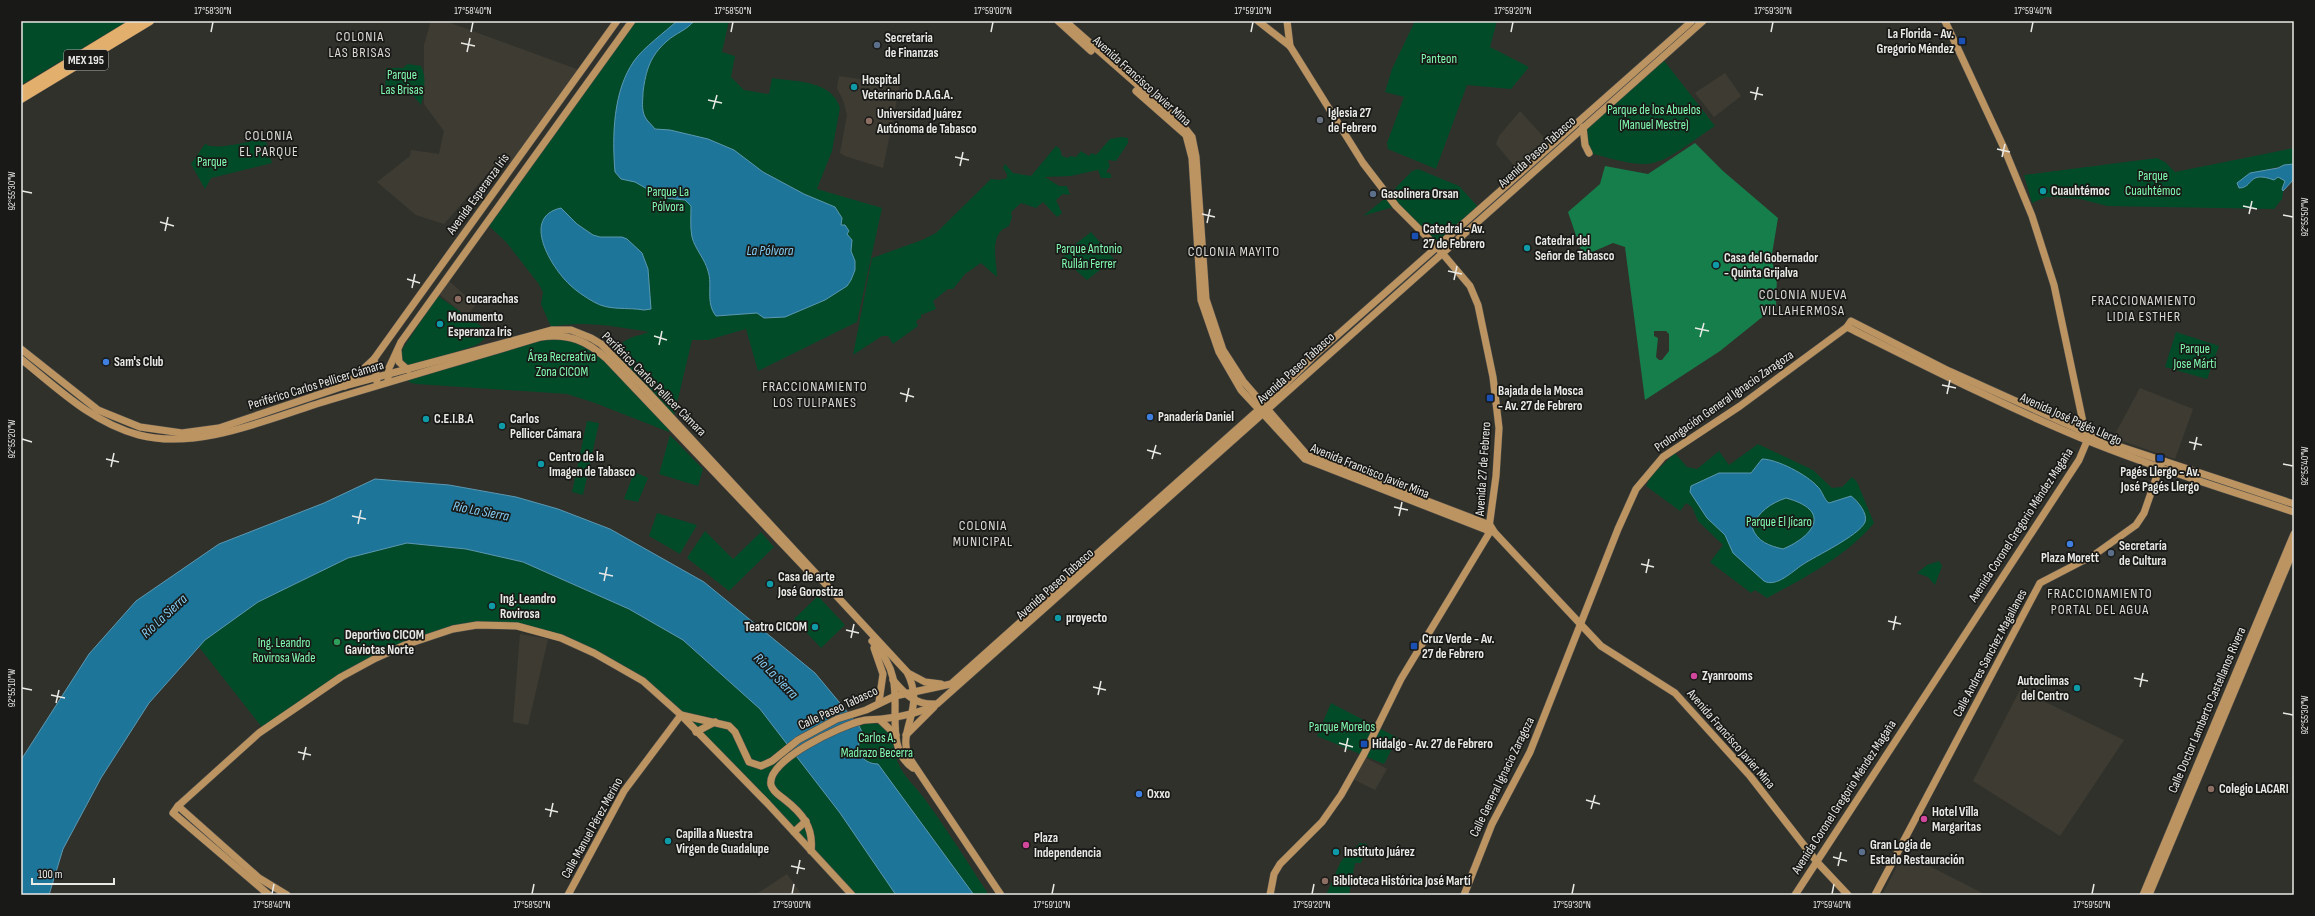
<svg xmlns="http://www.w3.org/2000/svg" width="2315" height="916" font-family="'Sofia Sans Condensed',sans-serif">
	<rect width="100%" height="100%" fill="#31312c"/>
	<g fill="#3e3c32">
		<path d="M431 21H445L582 71 514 165 502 157 444 224 416 215 377 182 410 156 411 150 439 154 444 131 424 104V45Z"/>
		<path d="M1725 73 1741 96 1714 117 1695 93Z"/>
		<path d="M839 76 900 85 883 168 845 156 840 153 847 115 843 100 837 88Z"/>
		<path d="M1520 111 1551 145 1520 173 1496 144 1499 136Z"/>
		<path d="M449 281 476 305 466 316 439 294Z"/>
		<path d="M2140 388 2193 409 2175 459 2113 438Z"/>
		<path d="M520 634 548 639 528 725 513 722Z"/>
		<path d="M2020 690 2124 740 2060 836 1973 781Z"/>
		<path d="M1366 758 1387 769 1375 790 1353 779Z"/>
		<path d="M1904 853 1986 895H1882Z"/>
		<path d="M787 874 802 895H755Z"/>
	</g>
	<g fill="#024b28">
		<path d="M21 21H128L21 85Z"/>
		<path d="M632 21H729L722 52 735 56 731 77 744 90 769 94 772 78C796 82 832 80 840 108L832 151 817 189 882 208 857 322 758 371 746 329 708 340H692L673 420 618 358C615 338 636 337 649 332 618 327 583 320 551 327L541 304 543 292 538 283 506 242 486 223Z"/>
		<path d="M1415 21H1497L1490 47 1529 67 1511 89 1467 85 1436 169 1388 149 1387 143 1404 97 1385 92 1392 69Z"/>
		<path d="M1662 58 1715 126C1697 137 1668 163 1647 164 1629 165 1607 157 1589 153L1583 127Z"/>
		<path d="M408 64 421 66C427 76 424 94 421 105L412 94H385L386 68H403Z"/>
		<path d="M1121 137 1128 138V143L1116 161 1108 160 1110 166 1106 172 1111 174V178H1101L1098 170 1071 176 1045 177 1059 186H1067L1070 195 1063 194 1056 200 1062 213 1057 217 1043 202 1036 208 1021 203 1011 212 1012 217 1009 226C1006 228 1002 229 1000 232 991 244 997 264 997 277L981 263 965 274 953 289H948L933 301 936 309 921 315V318L916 321 918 326 893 344 888 336H882L853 355 872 258 922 240 936 233 991 179 1000 180 1007 178V174L1003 168 1005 164 1013 173 1031 176 1056 146 1060 149 1062 156 1068 158 1070 156 1076 157 1081 151 1089 156 1092 153 1096 155 1110 139Z"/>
		<path d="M265 138 272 163 211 178 205 189 191 164 205 144C217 151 251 141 265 138Z"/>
		<path d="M2294 148V164C2285 166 2275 167 2266 170 2256 173 2246 181 2237 186L2242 188C2246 186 2248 182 2252 179 2258 175 2275 176 2282 178L2285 181 2282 199 2274 209 2107 206 2080 199 2055 197H2046L2032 203 2024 175 2157 158 2165 162 2175 172Z"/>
		<path d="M1418 169 1459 186 1480 209 1437 247 1396 206 1363 216 1388 196 1412 171Z"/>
		<path d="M1091 232 1114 259 1087 280 1065 261 1063 257 1073 246Z"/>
		<path d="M438 296 485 329C489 337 481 343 474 346L410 367 403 364 401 358 403 348Z"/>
		<path d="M2176 332 2219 346 2207 379 2165 367Z"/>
		<path d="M541 337 586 342 671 428 669 432 595 403 567 394 417 384 411 383 406 378Z"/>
		<path d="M587 421 599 423 583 495 572 492Z"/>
		<path d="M670 435 703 469 698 486 659 474Z"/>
		<path d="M1758 444 1813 470 1832 488 1842 487 1852 477 1857 482 1874 523C1847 556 1804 578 1767 598L1755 590 1751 593 1710 562 1723 545 1698 521 1692 507 1686 503 1680 511 1646 486 1651 476 1675 453 1687 467 1697 469 1719 451 1729 465Z"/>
		<path d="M634 472 648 478 638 502 624 499Z"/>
		<path d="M657 513 697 525 680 554 649 536Z"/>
		<path d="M705 531 733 559 761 532 774 547 729 591 687 558Z"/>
		<path d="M407 543 466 549 523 562 629 609 683 640 760 709 840 813 896 895H852L794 832 643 681 580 647 517 626 477 625 376 658 264 730 199 647 205 640 258 602 348 558Z"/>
		<path d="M1939 561 1942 566 1935 585 1928 577 1917 573 1927 565Z"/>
		<path d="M818 596 845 625 821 648 794 619Z"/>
		<path d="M1331 703 1398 738 1384 764 1317 736Z"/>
		<path d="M870 723C897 724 891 743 897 760 902 775 915 786 924 798 947 829 968 863 989 895H974L878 765C861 764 853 748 863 734L859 726Z"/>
		<path d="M1360 843 1367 844 1361 863H1355L1349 895H1326L1341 861Z"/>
	</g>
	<path fill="#157e4a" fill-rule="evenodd" d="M1695 143 1723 171 1778 218 1771 260 1777 275 1776 306 1720 351 1645 400 1625 247 1613 243 1583 256 1568 212 1600 184 1605 166 1648 174ZM1654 331H1666L1669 334V351L1662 360H1659L1656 357 1658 338 1654 336Z"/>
	<g fill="#1e759a" stroke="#5b98b1" fill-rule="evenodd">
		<path d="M677 21H694C687 30 676 33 667 41 650 56 646 70 643 92 643 100 641 109 645 117 647 121 652 125 655 129L670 130 708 139 734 150 763 172 804 194 835 207 842 218 841 225H845L849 231 847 234 852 240 851 251 855 261V270L851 280 847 286 825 300 785 317 764 318 757 313 716 316C705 302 713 286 708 271 705 259 695 249 692 237 690 228 691 216 691 206L685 200 663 198 635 182 621 179 615 172C612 136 613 91 634 61 643 48 665 32 677 21Z"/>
		<path d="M2294 164V179L2283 191 2282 189 2285 181 2278 177 2274 180C2247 170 2254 188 2239 188L2237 183 2250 173 2278 168 2284 165Z"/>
		<path d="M561 208 577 224 593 235 600 237H622L627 239 642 253 648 269 651 309 644 310C627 307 609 311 594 302 585 297 576 291 569 284 552 268 520 217 561 208Z"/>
		<path d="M1762 459C1777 459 1807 475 1817 486 1822 490 1824 500 1829 503L1851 496C1858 501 1868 514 1865 522 1859 536 1815 556 1802 565 1793 571 1776 588 1764 581L1733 553 1725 535 1707 518 1690 492 1691 486 1719 473H1751ZM1786 498C1831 510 1816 535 1783 549 1770 546 1757 542 1752 527 1758 512 1771 503 1786 498Z"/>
		<path d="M375 479 449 485 516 497 558 509 610 529 704 582 815 673 859 726 863 734C853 748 861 764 878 764L974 895H896L840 813 760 709 683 640 629 609 523 562 466 549 407 543 348 558 258 602 205 640 149 703 101 778 63 849 49 895H21V760L89 654 136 601 219 544 324 503Z"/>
	</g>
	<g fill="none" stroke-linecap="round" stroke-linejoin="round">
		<g stroke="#4e4e4a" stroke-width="8">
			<g id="secondary">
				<path d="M1058 21 1091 51"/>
				<path d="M1065 21 1180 122 1192 137 1196 157 1206 299 1223 350 1243 381 1307 455 1490 525 1495 533 1601 646 1675 693 1750 776 1817 862 1848 895"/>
				<path d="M1258 21 1290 46 1363 163 1396 206 1437 247 1470 286 1478 305 1493 377 1499 428 1496 476 1488 535 1401 679 1364 754 1341 795 1322 822 1280 864 1274 874 1270 895"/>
				<path d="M1287 21 1290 46"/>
				<path d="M1136 91 1186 135 1192 158 1201 300 1219 352 1241 390 1305 459 1492 532"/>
				<path d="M1583 127 1585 145 1589 153"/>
				<path d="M1847 327C1929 368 2012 410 2096 444 2161 470 2228 490 2294 512"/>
				<path d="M21 349 98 410 140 427 182 433 219 428 344 386 552 330H571L591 338 601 344 644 388 907 672C926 709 898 727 908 756L1001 895"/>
				<path d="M398 351 399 362 408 370"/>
				<path d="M21 359C58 389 93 423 139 435 201 451 274 416 333 399 402 378 472 358 541 337 569 333 587 341 607 359L811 574"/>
				<path d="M388 379 389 368 401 342 632 21"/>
				<path d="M377 382 374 359 384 345 617 21"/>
				<path d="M345 386 374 359"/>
				<path d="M872 641C882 652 890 664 893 678 900 707 885 749 913 768"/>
				<path d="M874 648 883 674 879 702"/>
				<path d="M908 673 925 682 941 684"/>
				<path d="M893 680C905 694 915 705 935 704"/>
				<path d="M681 715 729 726 735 732 749 762 761 766 772 761 798 740 837 719 866 710 895 696 951 684 1265 404 1315 355 1692 21"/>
				<path d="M880 720 896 735"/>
				<path d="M696 732 715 722"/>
				<path d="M906 735 934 707"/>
				<path d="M178 806 259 878 287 895"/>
				<path d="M794 832 806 821"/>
				<path d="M811 851C814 827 802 813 784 799 779 795 773 792 771 785 766 760 841 726 861 721 868 719 875 720 882 719 901 717 920 713 937 704L1703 21"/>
				<path d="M269 895 173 813 178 806 259 733 341 677 376 658 405 645 453 629 477 625 517 626 561 638 594 653 643 681 681 715 768 804 852 895"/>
				<path d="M568 895 624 791 681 715"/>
				<path d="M1464 895 1492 824 1530 752 1618 529 1636 489 1663 457 1740 406 1847 327 1851 321 1949 371 2109 443 2294 504"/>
				<path d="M1795 895 2079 460 2087 441 2054 285 2032 216 2004 148 1945 21"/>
				<path d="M1875 895 2040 583 2094 555 2136 525 2144 513 2162 461"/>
				<path d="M2143 895 2294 534"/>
				<path d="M2149 895 2294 549"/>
			</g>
		</g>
		<g stroke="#4e4e4a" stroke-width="9">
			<g id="primary">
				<path d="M21 91 136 21"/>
				<path d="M21 99 150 21"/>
			</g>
		</g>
		<use href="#secondary" stroke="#bc9462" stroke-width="7"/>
		<use href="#primary" stroke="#e3af6d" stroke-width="8"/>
	</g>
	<path fill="none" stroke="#e9e9e6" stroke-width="1.5" d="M211 32 213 22M471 32 473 22M731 32 733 22M991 32 993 22M1251 32 1253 22M1511 32 1513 22M1771 32 1773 22M2031 32 2033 22M461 43 475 46M467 52 470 38M1750 92 1763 95M708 100 722 103M1755 100 1758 87M713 109 717 95M1997 149 2010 152M955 157 969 160M2002 157 2005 144M960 166 963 152M22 191 32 193M2243 206 2257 209M1202 214 1215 217M2249 214 2252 201M2283 215 2293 217M160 222 174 226M1207 223 1210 209M165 231 168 217M1448 271 1462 274M407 279 420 283M1454 280 1457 266M412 288 415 274M1695 328 1709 331M654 336 667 340M1700 337 1704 323M659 345 662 331M1942 385 1956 388M900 393 914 397M1947 394 1950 380M906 402 909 388M22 439 32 442M2189 442 2202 445M1147 450 1161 454M2194 450 2197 437M106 459 119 462M1152 459 1156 445M2283 464 2293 466M111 467 114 453M1394 507 1408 510M352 516 366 519M1399 516 1402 502M358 524 361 510M1641 564 1654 567M599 573 613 576M1646 573 1649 559M604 581 607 567M1888 621 1901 624M846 630 859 633M1893 630 1896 616M851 638 854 624M2134 678 2148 681M1093 687 1106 690M2140 687 2143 673M22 688 32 690M51 695 65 698M1098 695 1101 681M56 703 59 690M2283 713 2293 715M1339 743 1353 747M298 752 311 755M1345 752 1348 738M303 760 306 747M1586 800 1600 804M545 809 558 812M1591 809 1595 795M550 817 553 803M1833 857 1847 861M791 866 805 869M1838 866 1841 852M797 874 800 860M272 894 274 884M532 894 534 884M792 894 794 884M1052 894 1054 884M1312 894 1314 884M1572 894 1574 884M1832 894 1834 884M2092 894 2094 884"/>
	<g fill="#1a4fb4" stroke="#191917" stroke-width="1.5">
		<rect x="1958" y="37" width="8" height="8" rx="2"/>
		<rect x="1411" y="232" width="8" height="8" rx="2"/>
		<rect x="1486" y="394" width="8" height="8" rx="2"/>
		<rect x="2156" y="454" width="8" height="8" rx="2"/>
		<rect x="1410" y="642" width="8" height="8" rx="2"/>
		<rect x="1360" y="740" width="8" height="8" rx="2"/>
	</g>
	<g fill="#5c6f8a" stroke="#191917" stroke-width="1.5">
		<circle cx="877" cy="45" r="4"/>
		<circle cx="1373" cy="194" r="4"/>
		<circle cx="2111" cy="553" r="4"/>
		<circle cx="1862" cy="852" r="4"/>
	</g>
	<g fill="#0f9aa8" stroke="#191917" stroke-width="1.5">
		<circle cx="854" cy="87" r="4"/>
		<circle cx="2043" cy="191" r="4"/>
		<circle cx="1527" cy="248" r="4"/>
		<circle cx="1716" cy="265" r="4"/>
		<circle cx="440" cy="324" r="4"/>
		<circle cx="426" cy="419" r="4"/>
		<circle cx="502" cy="426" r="4"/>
		<circle cx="541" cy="464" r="4"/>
		<circle cx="770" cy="584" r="4"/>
		<circle cx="492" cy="606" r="4"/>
		<circle cx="1058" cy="618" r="4"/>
		<circle cx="815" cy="627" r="4"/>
		<circle cx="2077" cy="688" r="4"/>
		<circle cx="668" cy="841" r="4"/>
		<circle cx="1336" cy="852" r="4"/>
	</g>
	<circle fill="#6b7280" stroke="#191917" stroke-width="1.5" cx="1320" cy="120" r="4"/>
	<g fill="#8d6e63" stroke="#191917" stroke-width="1.5">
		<circle cx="869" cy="121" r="4"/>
		<circle cx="458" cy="299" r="4"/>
		<circle cx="2211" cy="789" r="4"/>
		<circle cx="1325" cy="881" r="4"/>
	</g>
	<g fill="#3f7fe0" stroke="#191917" stroke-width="1.5">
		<circle cx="106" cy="362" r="4"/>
		<circle cx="1150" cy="417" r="4"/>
		<circle cx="2070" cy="544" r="4"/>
		<circle cx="1139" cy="794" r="4"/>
	</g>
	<circle fill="#2e9e5b" stroke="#191917" stroke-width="1.5" cx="337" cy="642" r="4"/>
	<g fill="#d1479c" stroke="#191917" stroke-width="1.5">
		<circle cx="1694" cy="676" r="4"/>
		<circle cx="1924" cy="819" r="4"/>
		<circle cx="1026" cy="845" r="4"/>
	</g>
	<g text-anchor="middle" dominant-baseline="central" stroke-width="3.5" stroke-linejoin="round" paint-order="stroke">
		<rect fill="#191917" stroke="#ababa8" stroke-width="1" x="64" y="50" width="44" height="20" rx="3"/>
		<g font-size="12" font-weight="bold" fill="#e9e9e6">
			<text x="86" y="60">MEX 195</text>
		</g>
		<g font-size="13" font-weight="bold" fill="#e9e9e6" stroke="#191917" text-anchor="start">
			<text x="1954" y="34" text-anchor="end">La Florida - Av.<tspan x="1954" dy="15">Gregorio Méndez</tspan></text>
			<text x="885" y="38">Secretaria<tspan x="885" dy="15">de Finanzas</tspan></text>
			<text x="862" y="80">Hospital<tspan x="862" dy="15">Veterinario D.A.G.A.</tspan></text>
			<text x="1328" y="113">Iglesia 27<tspan x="1328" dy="15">de Febrero</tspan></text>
			<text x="877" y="114">Universidad Juárez<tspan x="877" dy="15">Autónoma de Tabasco</tspan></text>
			<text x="2051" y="191">Cuauhtémoc</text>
			<text x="1381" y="194">Gasolinera Orsan</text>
			<text x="1423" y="229">Catedral - Av.<tspan x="1423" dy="15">27 de Febrero</tspan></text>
			<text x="1535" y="241">Catedral del<tspan x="1535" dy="15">Señor de Tabasco</tspan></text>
			<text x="1724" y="258">Casa del Gobernador<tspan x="1724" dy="15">- Quinta Grijalva</tspan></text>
			<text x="466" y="299">cucarachas</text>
			<text x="448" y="317">Monumento<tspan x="448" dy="15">Esperanza Iris</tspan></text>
			<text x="114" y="362">Sam's Club</text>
			<text x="1498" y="391">Bajada de la Mosca<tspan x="1498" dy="15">- Av. 27 de Febrero</tspan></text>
			<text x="1158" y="417">Panadería Daniel</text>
			<text x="434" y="419">C.E.I.B.A</text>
			<text x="510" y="419">Carlos<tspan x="510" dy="15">Pellicer Cámara</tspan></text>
			<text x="549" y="457">Centro de la<tspan x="549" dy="15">Imagen de Tabasco</tspan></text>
			<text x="2160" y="472" text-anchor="middle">Pagés Llergo - Av.<tspan x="2160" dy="15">José Pagés Llergo</tspan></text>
			<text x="2119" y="546">Secretaría<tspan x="2119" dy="15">de Cultura</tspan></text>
			<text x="2070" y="558" text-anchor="middle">Plaza Morett</text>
			<text x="778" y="577">Casa de arte<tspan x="778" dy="15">José Gorostiza</tspan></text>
			<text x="500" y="599">Ing. Leandro<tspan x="500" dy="15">Rovirosa</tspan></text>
			<text x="1066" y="618">proyecto</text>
			<text x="807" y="627" text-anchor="end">Teatro CICOM</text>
			<text x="345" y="635">Deportivo CICOM<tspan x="345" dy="15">Gaviotas Norte</tspan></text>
			<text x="1422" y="639">Cruz Verde - Av.<tspan x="1422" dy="15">27 de Febrero</tspan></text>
			<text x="1702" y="676">Zyanrooms</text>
			<text x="2069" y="681" text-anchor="end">Autoclimas<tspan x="2069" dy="15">del Centro</tspan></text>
			<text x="1372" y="744">Hidalgo - Av. 27 de Febrero</text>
			<text x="2219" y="789">Colegio LACARI</text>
			<text x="1147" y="794">Oxxo</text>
			<text x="1932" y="812">Hotel Villa<tspan x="1932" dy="15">Margaritas</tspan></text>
			<text x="676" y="834">Capilla a Nuestra<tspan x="676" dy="15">Virgen de Guadalupe</tspan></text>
			<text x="1034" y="838">Plaza<tspan x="1034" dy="15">Independencia</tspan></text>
			<text x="1870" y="845">Gran Logia de<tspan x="1870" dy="15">Estado Restauración</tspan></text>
			<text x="1344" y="852">Instituto Juárez</text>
			<text x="1333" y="881">Biblioteca Histórica José Martí</text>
		</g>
		<g font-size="13" fill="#81fbb1" stroke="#191917">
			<text x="1439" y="59">Panteon</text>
			<text x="402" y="75">Parque<tspan x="402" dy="15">Las Brisas</tspan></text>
			<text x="1654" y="110">Parque de los Abuelos<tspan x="1654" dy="15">(Manuel Mestre)</tspan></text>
			<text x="212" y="162">Parque</text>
			<text x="2153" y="176">Parque<tspan x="2153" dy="15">Cuauhtémoc</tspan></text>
			<text x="668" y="192">Parque La<tspan x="668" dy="15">Pólvora</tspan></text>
			<text x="1089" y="249">Parque Antonio<tspan x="1089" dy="15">Rullán Ferrer</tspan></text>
			<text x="2195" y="349">Parque<tspan x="2195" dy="15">Jose Márti</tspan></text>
			<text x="562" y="357">Área Recreativa<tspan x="562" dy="15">Zona CICOM</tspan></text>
			<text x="1779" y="522">Parque El Jícaro</text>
			<text x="284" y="643">Ing. Leandro<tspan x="284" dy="15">Rovirosa Wade</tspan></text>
			<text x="1342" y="727">Parque Morelos</text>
			<text x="877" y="738">Carlos A.<tspan x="877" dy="15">Madrazo Becerra</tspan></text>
		</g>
		<g font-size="13" fill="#e9e9e6" stroke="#191917">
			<text transform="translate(1142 81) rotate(42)">Avenida Francisco Javier Mina</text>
			<text transform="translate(1537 152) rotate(-42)">Avenida Paseo Tabasco</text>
			<text transform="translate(478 194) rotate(-54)">Avenida Esperanza Iris</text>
			<text transform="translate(1296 368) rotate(-42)">Avenida Paseo Tabasco</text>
			<text transform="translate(654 384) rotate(45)">Periférico Carlos Pellicer Cámara</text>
			<text transform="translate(316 385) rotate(-17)">Periférico Carlos Pellicer Cámara</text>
			<text transform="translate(1724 401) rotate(-35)">Prolongación General Ignacio Zaragoza</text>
			<text transform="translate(2071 419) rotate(24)">Avenida José Pagés Llergo</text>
			<text transform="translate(1483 469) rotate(-86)">Avenida 27 de Febrero</text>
			<text transform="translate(1370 471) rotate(22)">Avenida Francisco Javier Mina</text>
			<text transform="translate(2021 525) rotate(-57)">Avenida Coronel Gregorio Méndez Magaña</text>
			<text transform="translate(1055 584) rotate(-42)">Avenida Paseo Tabasco</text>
			<text transform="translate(1990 653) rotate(-62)">Calle Andres Sanchez Magallanes</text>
			<text transform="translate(838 708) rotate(-25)">Calle Paseo Tabasco</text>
			<text transform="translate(2207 710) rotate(-67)">Calle Doctor Lamberto Castellanos Rivera</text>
			<text transform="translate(1731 739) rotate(49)">Avenida Francisco Javier Mina</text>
			<text transform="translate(1502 777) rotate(-64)">Calle General Ignacio Zaragoza</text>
			<text transform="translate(1844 797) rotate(-57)">Avenida Coronel Gregorio Méndez Magaña</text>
			<text transform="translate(592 828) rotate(-61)">Calle Manuel Pérez Merino</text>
		</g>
		<g font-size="14" letter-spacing="1" fill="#dcdbd6" stroke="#191917">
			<text x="360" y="36">COLONIA<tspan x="360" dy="16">LAS BRISAS</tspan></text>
			<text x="269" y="135">COLONIA<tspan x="269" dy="16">EL PARQUE</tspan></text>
			<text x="1234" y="251">COLONIA MAYITO</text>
			<text x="1803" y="294">COLONIA NUEVA<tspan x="1803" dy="16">VILLAHERMOSA</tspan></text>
			<text x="2144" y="300">FRACCIONAMIENTO<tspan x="2144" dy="16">LIDIA ESTHER</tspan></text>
			<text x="815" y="386">FRACCIONAMIENTO<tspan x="815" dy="16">LOS TULIPANES</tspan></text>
			<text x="983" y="525">COLONIA<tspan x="983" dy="16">MUNICIPAL</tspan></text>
			<text x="2100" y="593">FRACCIONAMIENTO<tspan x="2100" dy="16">PORTAL DEL AGUA</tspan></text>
		</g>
		<g font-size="14" font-style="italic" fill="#84cef4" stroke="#191917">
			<text x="770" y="250">La Pólvora</text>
			<text transform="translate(481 511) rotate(11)">Río La Sierra</text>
			<text transform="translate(164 616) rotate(-43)">Río La Sierra</text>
			<text transform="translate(776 676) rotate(46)">Río La Sierra</text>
		</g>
	</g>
	<rect width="2315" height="916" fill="none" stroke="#191917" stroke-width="44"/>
	<path d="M32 878v6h82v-6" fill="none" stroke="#e9e9e6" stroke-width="2"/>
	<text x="38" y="878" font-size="12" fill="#e9e9e6" stroke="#191917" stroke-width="3" paint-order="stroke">100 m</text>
	<rect x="22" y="22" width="2271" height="872" fill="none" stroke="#e9e9e6" stroke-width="1.5"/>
	<g font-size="10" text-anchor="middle" fill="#e9e9e6">
		<text x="213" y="14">17°58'30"N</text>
		<text x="473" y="14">17°58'40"N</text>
		<text x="733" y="14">17°58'50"N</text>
		<text x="993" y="14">17°59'00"N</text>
		<text x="1253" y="14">17°59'10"N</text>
		<text x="1513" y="14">17°59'20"N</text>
		<text x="1773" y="14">17°59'30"N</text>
		<text x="2033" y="14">17°59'40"N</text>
		<text transform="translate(11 191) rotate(-90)" y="4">92°55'30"W</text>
		<text transform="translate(2304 217) rotate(-90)" y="4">92°55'50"W</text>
		<text transform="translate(11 439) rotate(-90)" y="4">92°55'20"W</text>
		<text transform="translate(2304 466) rotate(-90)" y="4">92°55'40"W</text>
		<text transform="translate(11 688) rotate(-90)" y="4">92°55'10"W</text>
		<text transform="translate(2304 715) rotate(-90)" y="4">92°55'30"W</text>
		<text x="272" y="908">17°58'40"N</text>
		<text x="532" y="908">17°58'50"N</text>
		<text x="792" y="908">17°59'00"N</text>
		<text x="1052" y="908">17°59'10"N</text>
		<text x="1312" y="908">17°59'20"N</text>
		<text x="1572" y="908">17°59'30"N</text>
		<text x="1832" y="908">17°59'40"N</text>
		<text x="2092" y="908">17°59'50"N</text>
	</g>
</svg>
